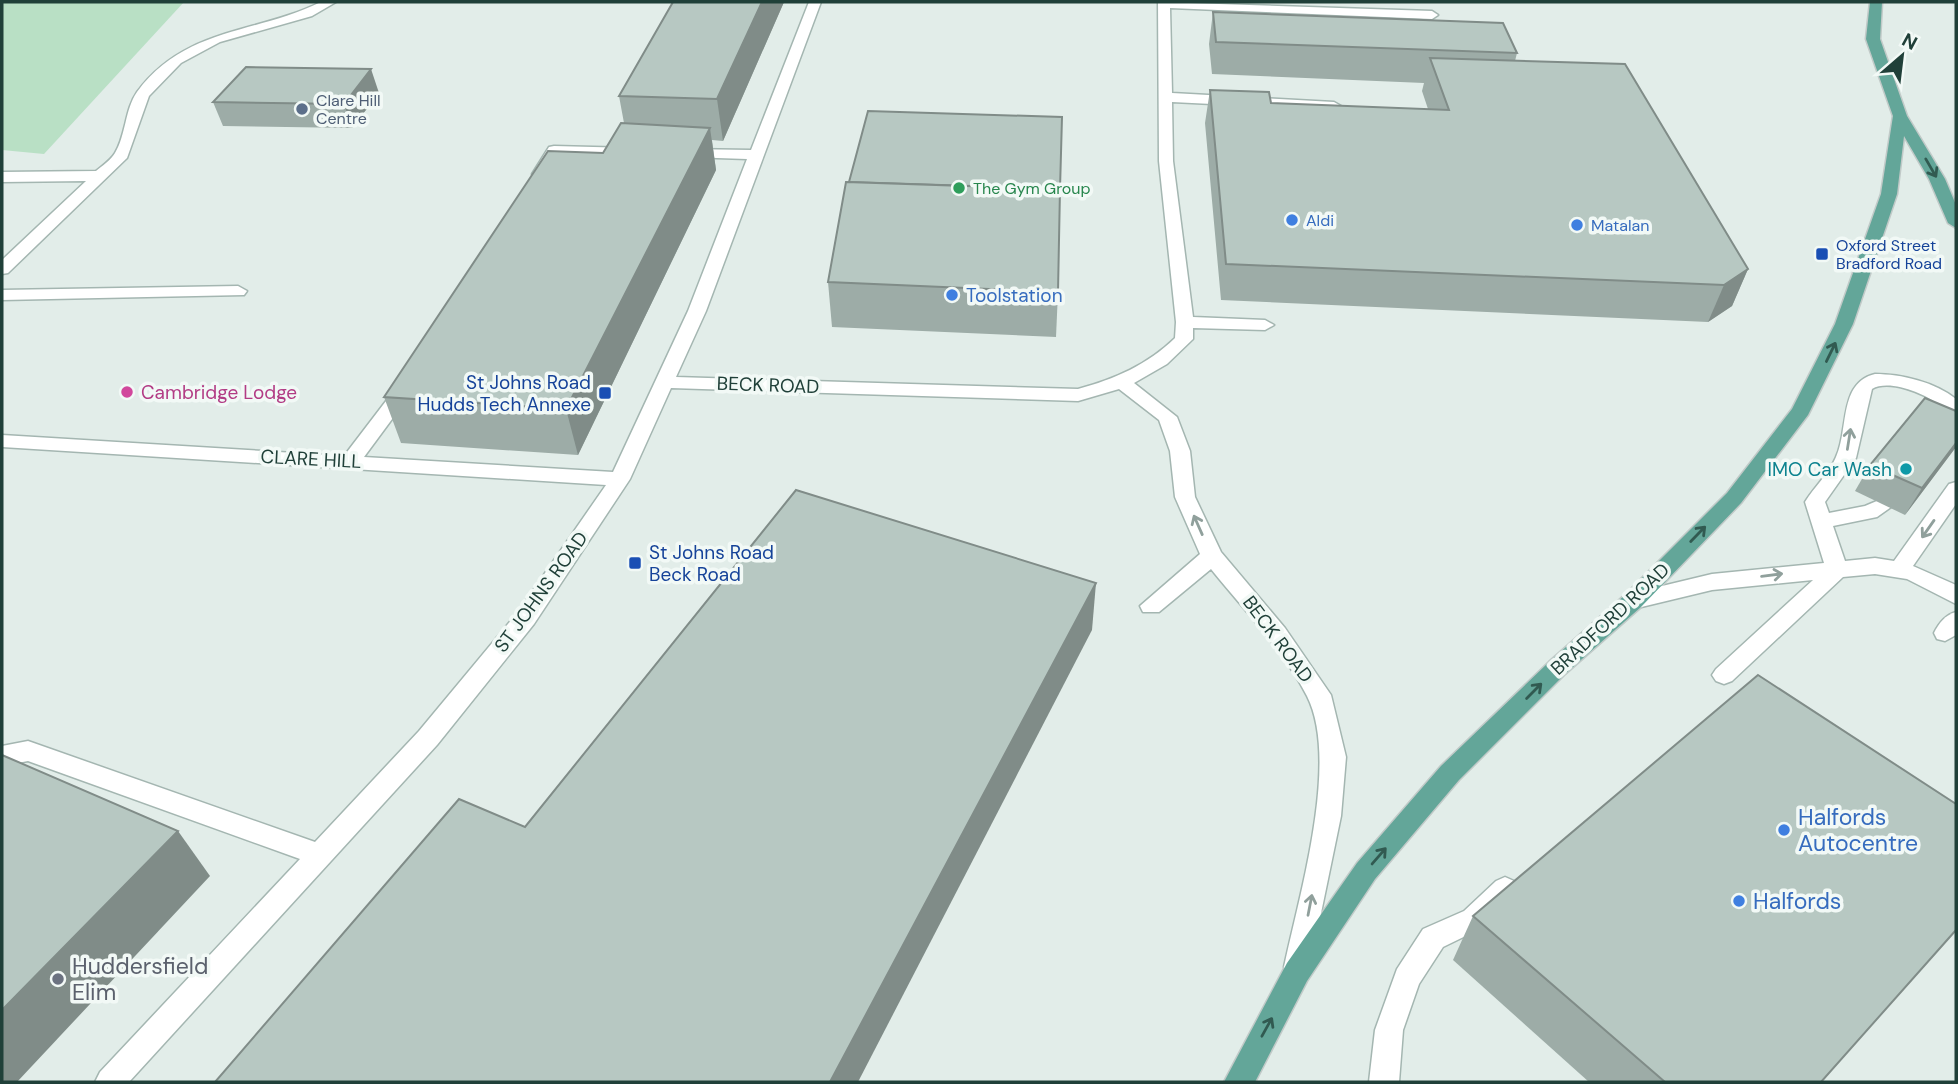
<svg xmlns="http://www.w3.org/2000/svg" width="1958" height="1084" font-family="'DM Sans',sans-serif">
	<rect width="100%" height="100%" fill="#e2ede9"/>
	<path fill="#b9e0c5" d="M2 2H184L44 154 2 150Z"/>
	<g fill="none" stroke-linecap="round" stroke-linejoin="round">
		<g stroke="#a4b6b1" stroke-width="3">
			<g id="minor">
				<path d="M321 2H336L312 16 220 42 181 63 149 96 127 158 8 273 2 274V260L86 181 2 182V172L96 171C102 166 111 160 115 153 126 135 125 109 137 92 185 27 256 34 321 2Z"/>
				<path d="M809 2H821L706 311 676 377 1078 389C1115 379 1147 365 1175 338L1176 322 1159 161 1158 2 1432 11 1438 15 1432 19 1170 8 1172 93 1334 102 1341 106 1334 110 1172 102 1173 161 1193 317 1265 320 1274 325 1265 330 1193 328V339L1167 364 1134 383 1177 417 1190 451 1195 497 1221 552 1285 628 1331 695 1346 757 1341 816 1308 976 1298 980 1288 976 1284 967C1299 896 1340 761 1307 696 1283 649 1243 609 1211 569L1159 612H1143L1140 606 1200 554 1175 497 1170 451 1159 420 1119 389 1078 401 671 388 630 479 534 624 437 745 129 1082H95L100 1072 300 859 28 761 2 766V746L28 741 315 842 419 731 518 612 606 485 2 447V435L344 456 399 384 406 382 415 388 364 457 613 472 688 311 747 159 687 157 680 153 687 149 751 150Z"/>
				<path d="M554 146 633 148 640 152 633 156 559 155 545 177H535L532 174 549 147Z"/>
				<path d="M238 286 247 291 244 295 2 300V290Z"/>
				<path d="M1875 374C1901 374 1935 382 1956 399V418C1948 416 1946 410 1939 405 1924 393 1889 379 1872 389L1856 458 1825 502 1829 513 1865 506 1884 498 1894 505 1877 517 1833 526 1845 561 1875 558 1894 561 1949 484 1956 482V504L1913 566 1956 585V604L1907 579 1875 574 1843 577 1732 681 1724 684 1716 681 1712 675 1716 669 1813 580 1712 590 1633 609 1625 607 1622 601 1625 595 1633 593 1712 574 1824 563 1805 502C1814 487 1829 474 1836 457 1849 430 1838 383 1875 374Z"/>
				<path d="M1956 612V635L1945 641 1937 639 1934 633C1939 623 1945 615 1956 612Z"/>
				<path d="M1505 877 1514 881 1518 889 1514 897 1484 927 1443 947 1419 984 1403 1030 1399 1082H1369L1375 1030 1397 969 1423 929 1464 911 1496 881Z"/>
			</g>
		</g>
		<g stroke="#c1cac8" stroke-width="3">
			<path id="major" d="M1870 2H1882L1880 39 1907 116 1945 179 1956 205V228L1948 223 1929 179 1904 136 1897 194 1853 324 1808 415 1741 503 1641 607 1565 674 1459 780 1375 879 1307 981 1255 1082H1224L1287 963 1357 863 1441 766 1549 662 1625 595 1727 493 1792 409 1835 324 1881 194 1893 116 1866 39Z"/>
		</g>
		<use href="#minor" fill="#fff" fill-rule="evenodd"/>
		<use href="#major" fill="#63a699" fill-rule="evenodd"/>
	</g>
	<g fill="#9daca7">
		<path d="M784 2 723 141 712 140 716 170 578 455 401 443 384 397 603 153 624 123 619 96Z"/>
		<path d="M1213 12 1517 53 1515 61 1748 269 1732 306 1708 322 1221 300 1205 123 1210 90 1271 103 1428 109 1422 91 1424 83 1212 74 1209 44Z"/>
		<path d="M379 93 352 128 223 126 213 102Z"/>
		<path d="M828 282 1058 292 1056 337 832 327Z"/>
		<path d="M1956 411V447L1905 515 1855 491 1870 465Z"/>
		<path d="M1473 916 1821 1082H1589L1453 960Z"/>
	</g>
	<g fill="#808c88">
		<path d="M762 2H784L723 141 717 99Z"/>
		<path d="M371 69 379 93 352 128 344 104Z"/>
		<path d="M710 128 716 170 578 455 566 409Z"/>
		<path d="M1748 269 1732 306 1708 322 1724 285Z"/>
		<path d="M1956 443V447L1905 515 1922 488Z"/>
		<path d="M1096 583 1092 630 858 1082H830Z"/>
		<path d="M178 831 210 876 17 1082H2V1010Z"/>
	</g>
	<g fill="#b7c8c2" stroke="#808c88" stroke-width="2">
		<path d="M673 2H762L717 99 619 96Z"/>
		<path d="M1213 12 1503 23 1517 53 1216 42Z"/>
		<path d="M1430 58 1625 64 1748 269 1724 285 1226 264 1210 90 1269 92 1271 103 1449 110Z"/>
		<path d="M246 67 371 69 344 104 213 102Z"/>
		<path d="M868 111 1062 117 1060 189 849 182Z"/>
		<path d="M621 123 710 128 566 409 384 397 548 151 603 153Z"/>
		<path d="M846 182 1060 189 1058 292 828 282Z"/>
		<path d="M1925 398 1956 411V443L1922 488 1870 465Z"/>
		<path d="M796 490 1096 583 830 1082H215L459 799 525 827Z"/>
		<path d="M1758 675 1956 804V930L1821 1082H1665L1473 916Z"/>
		<path d="M2 755 178 831 2 1010Z"/>
	</g>
	<defs><path id="oneway-shaft" d="M-6 0H5M1.5-3L5.5 0L1.5 3" fill="none" stroke-width="1.6" stroke-linecap="round" stroke-linejoin="round" transform="scale(1.75)"/></defs>
	<g stroke="#315a51">
		<use href="#oneway-shaft" transform="translate(1931 168) rotate(60)"/>
		<use href="#oneway-shaft" transform="translate(1831 352) rotate(-64)"/>
		<use href="#oneway-shaft" transform="translate(1698 534) rotate(-46)"/>
		<use href="#oneway-shaft" transform="translate(1534 691) rotate(-45)"/>
		<use href="#oneway-shaft" transform="translate(1379 856) rotate(-49)"/>
		<use href="#oneway-shaft" transform="translate(1267 1027) rotate(-61)"/>
	</g>
	<g stroke="#90a09c">
		<use href="#oneway-shaft" transform="translate(1849 439) rotate(-81)"/>
		<use href="#oneway-shaft" transform="translate(1198 525) rotate(-114)"/>
		<use href="#oneway-shaft" transform="translate(1928 529) rotate(125)"/>
		<use href="#oneway-shaft" transform="translate(1772 575) rotate(-7)"/>
		<use href="#oneway-shaft" transform="translate(1310 905) rotate(-79)"/>
	</g>
	<circle fill="#5c6f8a" stroke="#f2f9f6" stroke-width="2.5" cx="302" cy="109" r="7"/>
	<circle fill="#2e9e5b" stroke="#f2f9f6" stroke-width="2.5" cx="959" cy="188" r="7"/>
	<g fill="#3f7fe0" stroke="#f2f9f6" stroke-width="2.5">
		<circle cx="1292" cy="220" r="7"/>
		<circle cx="1577" cy="225" r="7"/>
		<circle cx="952" cy="295" r="7"/>
		<circle cx="1784" cy="830" r="7"/>
		<circle cx="1739" cy="901" r="7"/>
	</g>
	<g fill="#1a4fb4" stroke="#f2f9f6" stroke-width="2.5">
		<rect x="1815" y="247" width="14" height="14" rx="3.5"/>
		<rect x="598" y="386" width="14" height="14" rx="3.5"/>
		<rect x="628" y="556" width="14" height="14" rx="3.5"/>
	</g>
	<circle fill="#d1479c" stroke="#f2f9f6" stroke-width="2.5" cx="127" cy="392" r="7"/>
	<circle fill="#0f9aa8" stroke="#f2f9f6" stroke-width="2.5" cx="1906" cy="469" r="7"/>
	<circle fill="#6b7280" stroke="#f2f9f6" stroke-width="2.5" cx="58" cy="979" r="7"/>
	<g text-anchor="middle" dominant-baseline="central" stroke-width="7" stroke-linejoin="round" paint-order="stroke">
		<g font-size="16" fill="#4e5e75" stroke="#f2f9f6" text-anchor="start">
			<text x="316" y="100">Clare Hill<tspan x="316" dy="18">Centre</tspan></text>
		</g>
		<g font-size="16" fill="#27864d" stroke="#f2f9f6" text-anchor="start">
			<text x="973" y="188">The Gym Group</text>
		</g>
		<g font-size="16" fill="#366cbe" stroke="#f2f9f6" text-anchor="start">
			<text x="1306" y="220">Aldi</text>
			<text x="1591" y="225">Matalan</text>
		</g>
		<g font-size="16" fill="#164399" stroke="#f2f9f6" text-anchor="start">
			<text x="1836" y="245">Oxford Street<tspan x="1836" dy="18">Bradford Road</tspan></text>
		</g>
		<g font-size="19" fill="#366cbe" stroke="#f2f9f6" text-anchor="start">
			<text x="966" y="295">Toolstation</text>
		</g>
		<g font-size="19" fill="#164399" stroke="#f2f9f6" text-anchor="end">
			<text x="591" y="382">St Johns Road<tspan x="591" dy="22">Hudds Tech Annexe</tspan></text>
			<text x="649" y="552" text-anchor="start">St Johns Road<tspan x="649" dy="22">Beck Road</tspan></text>
		</g>
		<g font-size="19" fill="#204039" stroke="#f2f9f6">
			<text transform="translate(768 385) rotate(2)">BECK ROAD</text>
			<text transform="translate(311 459) rotate(3)">CLARE HILL</text>
			<text transform="translate(541 592) rotate(-54)">ST JOHNS ROAD</text>
			<text transform="translate(1610 619) rotate(-43)">BRADFORD ROAD</text>
			<text transform="translate(1278 639) rotate(53)">BECK ROAD</text>
		</g>
		<g font-size="19" fill="#b23c85" stroke="#f2f9f6" text-anchor="start">
			<text x="141" y="392">Cambridge Lodge</text>
		</g>
		<g font-size="19" fill="#0d838f" stroke="#f2f9f6" text-anchor="end">
			<text x="1892" y="469">IMO Car Wash</text>
		</g>
		<g font-size="23" fill="#366cbe" stroke="#f2f9f6" text-anchor="start">
			<text x="1798" y="817">Halfords<tspan x="1798" dy="26">Autocentre</tspan></text>
			<text x="1753" y="901">Halfords</text>
		</g>
		<g font-size="23" fill="#5b616d" stroke="#f2f9f6" text-anchor="start">
			<text x="72" y="966">Huddersfield<tspan x="72" dy="26">Elim</tspan></text>
		</g>
	</g>
	<rect width="1958" height="1084" fill="none" stroke="#204039" stroke-width="7"/>
	<g transform="translate(1902 56) rotate(28)" stroke="#f2f9f6" stroke-width="5" paint-order="stroke">
	<path d="M0-5L12 26L0 18L-12 26Z" fill="#204039"/>
	<text y="-10" font-size="19" font-weight="bold" text-anchor="middle" fill="#204039">N</text>
	</g>
</svg>
